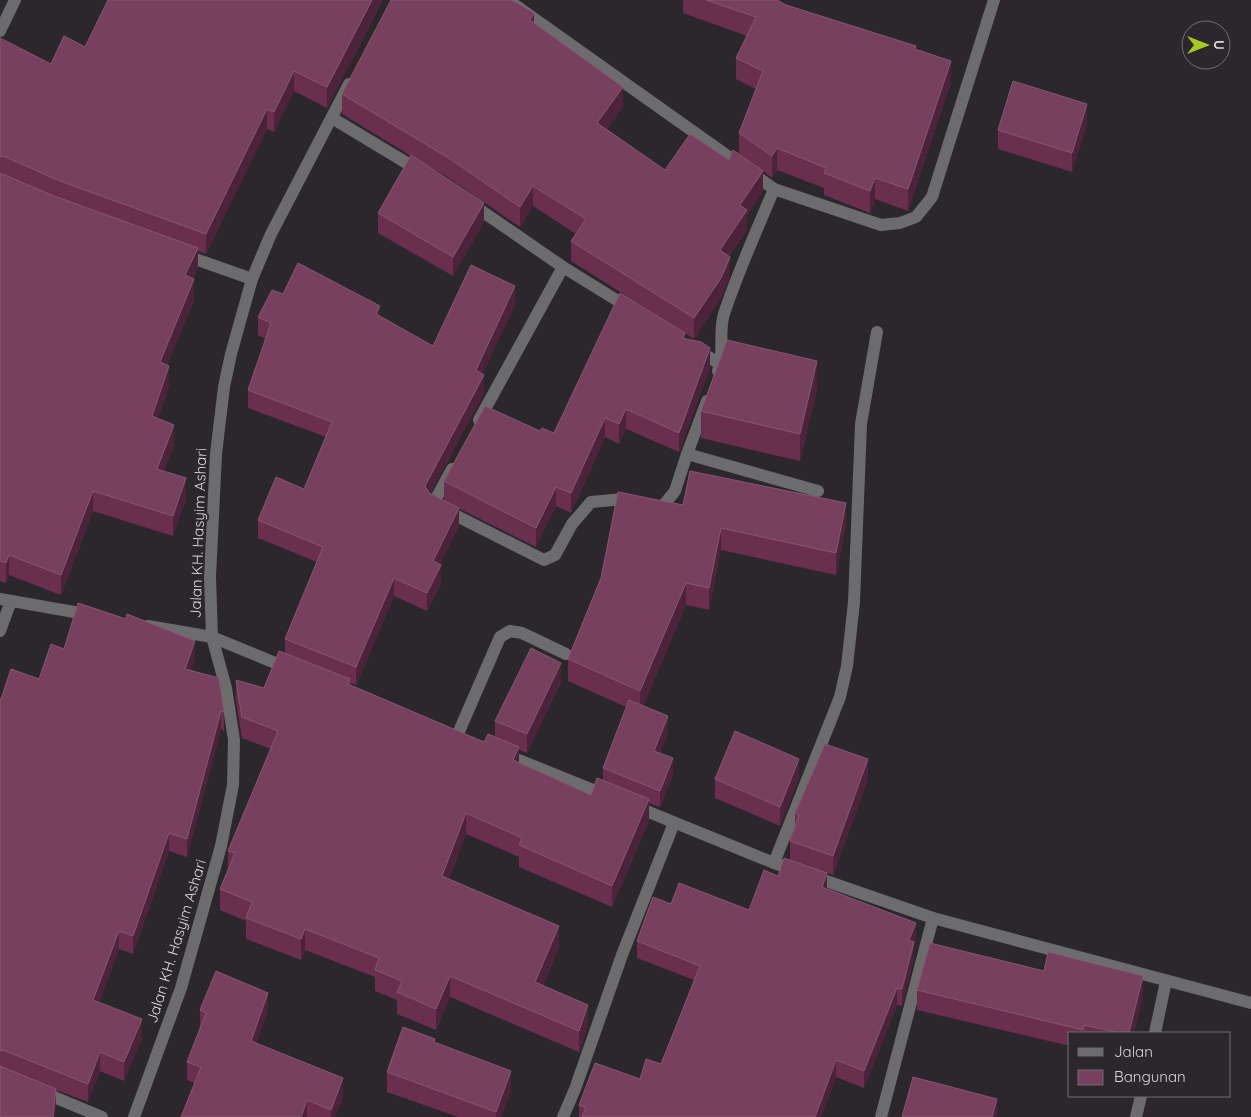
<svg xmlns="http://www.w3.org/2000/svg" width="1251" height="1117" font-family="Quicksand,sans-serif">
	<rect width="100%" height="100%" fill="#2b272c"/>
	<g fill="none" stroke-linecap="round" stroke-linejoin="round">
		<g stroke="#6c6c6f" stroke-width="12">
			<path d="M508 0 774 189 881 225 900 223 916 217 932 197 994 0"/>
			<path d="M0 31 15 0"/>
			<path d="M332 118 420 171"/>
			<path d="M470 203 563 267 631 309"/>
			<path d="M184 255 252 279"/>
			<path d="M697 350 720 364"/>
			<path d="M718 371C725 353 718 332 724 314 738 271 757 230 774 189"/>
			<path d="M707 401 687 454 818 491"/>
			<path d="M479 420 563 267"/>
			<path d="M452 469 433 504 544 560 555 555 572 524 591 502 624 499 633 502"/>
			<path d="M653 507H662L675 491 687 454"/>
			<path d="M0 599 91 615"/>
			<path d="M148 626 212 637 290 669"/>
			<path d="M0 631 11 601"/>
			<path d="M457 736 500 637 510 631 522 633 566 654"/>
			<path d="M504 754 608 796"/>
			<path d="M634 806 774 863 933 918 1251 1003"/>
			<path d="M774 863 840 697 847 666 854 602 861 424 877 332"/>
			<path d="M1155 1033 1166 981"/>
			<path d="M42 1092 102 1117"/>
			<path d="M134 1117 181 988 221 846 233 785 234 740 226 688 212 637 210 577 216 454 224 387 231 354 252 279 271 234 349 84"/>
			<path d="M563 1117 575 1089 622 955 674 823"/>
			<path d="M881 1117 933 918"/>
			<path d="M1136 1117 1141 1096"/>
		</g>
	</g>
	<g fill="#6a2e4e">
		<path d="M383 0 327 108 294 91 274 132 267 129 206 254 198 251V268L193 279 194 300 167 365 169 386 158 418 174 445 164 471 186 499 173 536 93 511 61 595 9 575 6 583 0 581V38L51 64 85 47Z"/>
		<path d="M683 0H777L786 5 916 49 951 82 908 211 875 199 870 213 824 195V188L777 170 772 178 763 171V191L747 215V230L729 256 730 277 721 298 694 339 685 333V339L710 367 679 452 626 429 619 444 605 437 571 513 556 506 536 547 444 501V481L540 431 554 433 685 333 571 261V241L576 234 533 206 520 227 447 177 416 159 484 222 453 276 378 233V213L411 156 342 114V94L534 23 623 107 607 129 665 170 729 160 739 154V133L756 89 736 79V58L747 36 683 13Z"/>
		<path d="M1087 123 1072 172 998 149V130Z"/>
		<path d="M283 294 380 316 433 346 515 305 482 374 484 393 430 494 459 526 440 564 441 583 427 611 394 596 356 685 350 683V685L484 742 495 737V721L561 682 527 753 519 750V763L591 795 603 780V768L626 707 568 681V659L683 505 846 525 836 575 721 550 709 610 686 605 643 706 668 732 660 753 673 774 660 807 649 803V820L612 907 519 867V857L466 834 449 879 559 947 543 985 588 1026 579 1052 450 997 436 1030 397 1014V1000L375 991V977L305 950 301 960 246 939V921L220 910V889L228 870V851L271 749 242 738 236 701V680L264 688 285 654V639L317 562 258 538V520L304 489 326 437 248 408V390L266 339 258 335V317Z"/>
		<path d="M817 389 800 461 701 438V411Z"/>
		<path d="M64 649 195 659 191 670 224 712V731L221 729 187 857 169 851 133 954 119 949 99 1002 142 1038 124 1081 100 1071 88 1102 56 1090V1107L0 1117V699H1L39 679Z"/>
		<path d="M799 778 780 826 715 798V779Z"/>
		<path d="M868 779 833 875 790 860V841L795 826V813Z"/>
		<path d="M778 876 827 889 916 940 914 944V958L902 1006 897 1005 864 1088 836 1077 821 1117H579V1105L640 1079 661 1064 694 980 637 958V941L671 904 749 910Z"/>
		<path d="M917 990 1143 995 1134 1033H1070V1046L917 1010Z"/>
		<path d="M200 1010 268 1011 256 1043 343 1097 335 1117H181L195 1083 187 1080V1062L200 1029Z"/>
		<path d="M435 1043 511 1090 501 1117H458L387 1092V1072Z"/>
	</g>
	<g fill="#4c233a">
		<path d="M372 0H383L327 108V87Z"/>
		<path d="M534 13V33L530 20Z"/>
		<path d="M951 61V82L908 211V189Z"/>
		<path d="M294 71V91L274 132V112Z"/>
		<path d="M623 87V107L597 143V123Z"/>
		<path d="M1087 104V123L1072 172V153Z"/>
		<path d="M267 109V129L206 254V234Z"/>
		<path d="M777 148V170L772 178V156Z"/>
		<path d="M763 171V191L747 215V230L720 270V250L740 205Z"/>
		<path d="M875 178V199L870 213V191Z"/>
		<path d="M533 186V206L520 227V207Z"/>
		<path d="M484 203V222L453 276V257Z"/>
		<path d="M198 248V268L185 296V275Z"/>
		<path d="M730 257V277L721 298 694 339V318Z"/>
		<path d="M194 279V300L160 382V362Z"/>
		<path d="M515 286V305L476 388V370Z"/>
		<path d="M380 306V324L376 314Z"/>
		<path d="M710 348V367L679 452V433Z"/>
		<path d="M817 361V389L800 461V434Z"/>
		<path d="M169 366V386L152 436V416Z"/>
		<path d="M484 375V393L425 504V486Z"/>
		<path d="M626 409V429L619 444V424Z"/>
		<path d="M605 418V437L571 513V493Z"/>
		<path d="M174 425V445L157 489V469Z"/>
		<path d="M186 478V499L173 536V516Z"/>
		<path d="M556 487V506L536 547V528Z"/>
		<path d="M93 491V511L61 595V575Z"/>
		<path d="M846 503V525L836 575V553Z"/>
		<path d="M459 508V526L433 579V561Z"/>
		<path d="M721 528V550L709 610V588Z"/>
		<path d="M9 555V575L6 583V563Z"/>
		<path d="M441 565V583L427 611V593Z"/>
		<path d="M394 578V596L356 685V667Z"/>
		<path d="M686 583V605L640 713V691Z"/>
		<path d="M195 641V659L185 687V669Z"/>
		<path d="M561 663V682L527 753V734Z"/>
		<path d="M221 711V729L187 857V839Z"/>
		<path d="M668 716V732L654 767V751Z"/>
		<path d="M519 747V768L513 760Z"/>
		<path d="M673 758V774L660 807V791Z"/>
		<path d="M799 759V778L780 826V807Z"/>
		<path d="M868 759V779L833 875V856Z"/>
		<path d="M649 799V820L612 907V886Z"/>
		<path d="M466 813V834L442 897V876Z"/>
		<path d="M169 833V851L133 954V936Z"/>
		<path d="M827 873V890L822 887Z"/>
		<path d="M916 923V940L914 944V958L902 1006V989L909 940Z"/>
		<path d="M559 926V947L535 1003V982Z"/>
		<path d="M305 929V950L301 960V939Z"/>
		<path d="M119 931V949L93 1018V1000Z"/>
		<path d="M450 976V997L436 1030V1009Z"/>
		<path d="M1143 976V995L1134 1033H1129Z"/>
		<path d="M897 988V1005L864 1088V1071Z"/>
		<path d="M268 993V1011L251 1059V1041Z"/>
		<path d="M588 1005V1026L579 1052V1031Z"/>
		<path d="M142 1019V1038L124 1081V1062Z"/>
		<path d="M100 1052V1071L88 1102V1084Z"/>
		<path d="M836 1060V1077L821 1117H815Z"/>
		<path d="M511 1071V1090L501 1117H496V1112Z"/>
		<path d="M343 1078V1097L335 1117H331V1110Z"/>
		<path d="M56 1089V1107L55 1117H53Z"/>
		<path d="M997 1099V1117H992Z"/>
		<path d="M307 1100V1117H301Z"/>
	</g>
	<g fill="#76405e" stroke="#865871">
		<path d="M108 0H372L327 87 294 71 274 112 267 109 206 234 60 181 3 156 0 157V38L51 64 64 36 85 47Z"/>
		<path d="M391 0H512L534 13 530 20 623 87 597 123 665 170 690 134 729 160 733 150 763 171 740 205 747 210 720 250 730 257 721 278 694 318 571 241 586 219 533 186 520 207 447 157 342 94Z"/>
		<path d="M706 0H777L786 5 916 46 915 49 951 61 908 189 875 178 870 191 824 173 826 168 777 148 772 156 739 133 763 71 736 58 756 17Z"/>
		<path d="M1013 81 1087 104 1072 153 998 130Z"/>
		<path d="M411 155 484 203 453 257 378 213Z"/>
		<path d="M0 173 54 196 198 248 185 275 194 279 160 362 169 366 152 416 174 425 157 469 186 478 173 516 93 491 61 575 9 555 6 563 0 561Z"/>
		<path d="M298 263 380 306 376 314 433 346 471 265 515 286 476 370 484 375 425 486 429 493 459 508 433 561 441 565 427 593 394 578 356 667 285 639 323 547 258 520 276 477 304 489 332 422 248 390 271 323 258 317 272 290 283 294Z"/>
		<path d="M620 293 685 333 682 338 701 342 710 348 679 433 626 409 619 424 605 418 571 493 556 487 536 528 444 481 485 406 540 431 542 428 554 433Z"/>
		<path d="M727 340 817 361 800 434 701 411Z"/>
		<path d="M690 471 846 503 836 553 721 528 709 588 686 583 640 691 568 659 601 578 618 492 683 505Z"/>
		<path d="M78 603 126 619 127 614 195 641 185 669 219 678 224 712 221 711 187 839 169 833 133 936 119 931 93 1000 142 1019 124 1062 100 1052 88 1084 3 1050 0 1051V699H1L11 669 39 679 51 644 64 649Z"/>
		<path d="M531 648 561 663 527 734 495 721Z"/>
		<path d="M279 651 350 679 348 684 484 742 488 734 519 747 513 760 591 795 597 778 649 799 612 886 519 845 522 838 466 813 442 876 559 926 535 982 588 1005 579 1031 450 976 436 1009 397 992 402 981 375 970 379 958 305 929 301 939 246 918 252 902 220 889 235 853 228 851 278 731 242 717 236 680 264 688Z"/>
		<path d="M629 700 668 716 654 751 673 758 660 791 603 768Z"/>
		<path d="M735 731 799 759 780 807 715 779Z"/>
		<path d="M825 744 868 759 833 856 790 841 799 815 795 813Z"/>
		<path d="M784 858 827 873 822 887 916 923 909 940 914 942 902 989 897 988 864 1071 836 1060 815 1117H582L586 1108 579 1105 595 1063 640 1079 646 1059 661 1064 700 966 637 941 653 897 671 904 679 883 749 910 764 870 778 876Z"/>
		<path d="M930 943 1044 971 1048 952 1143 976 1129 1033H1120L1084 1025 1083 1030 917 990Z"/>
		<path d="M216 971 268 993 251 1041 343 1078 331 1110 307 1100 301 1117H181L201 1067 187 1062 206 1013 200 1010Z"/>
		<path d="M403 1027 435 1039 434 1042 511 1071 496 1112 387 1072Z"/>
		<path d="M0 1066 56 1089 53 1117H0Z"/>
		<path d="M913 1077 997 1099 992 1117H902Z"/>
	</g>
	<g text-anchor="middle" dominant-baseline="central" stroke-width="4" stroke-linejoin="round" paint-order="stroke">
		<g font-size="15" fill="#d9d7da" stroke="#2b272c">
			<text transform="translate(198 533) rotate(-88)">Jalan KH. Hasyim Ashari</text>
			<text transform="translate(176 941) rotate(-73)">Jalan KH. Hasyim Ashari</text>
		</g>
	</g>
	<rect x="1068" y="1032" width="162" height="65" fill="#2b272c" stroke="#716d72"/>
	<rect x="1078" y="1048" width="25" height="8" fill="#6c6c6f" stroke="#716d72"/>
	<text x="1114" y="1057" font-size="15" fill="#d9d7da">Jalan</text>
	<rect x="1078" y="1070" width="25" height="15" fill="#76405e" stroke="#716d72"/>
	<text x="1114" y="1082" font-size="15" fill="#d9d7da">Bangunan</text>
	<g transform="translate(1206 45) rotate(90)"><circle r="24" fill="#2b272c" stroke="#716d72"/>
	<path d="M0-4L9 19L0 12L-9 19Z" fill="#a7c81f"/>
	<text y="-8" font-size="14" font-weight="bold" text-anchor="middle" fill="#d9d7da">U</text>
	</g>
</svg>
